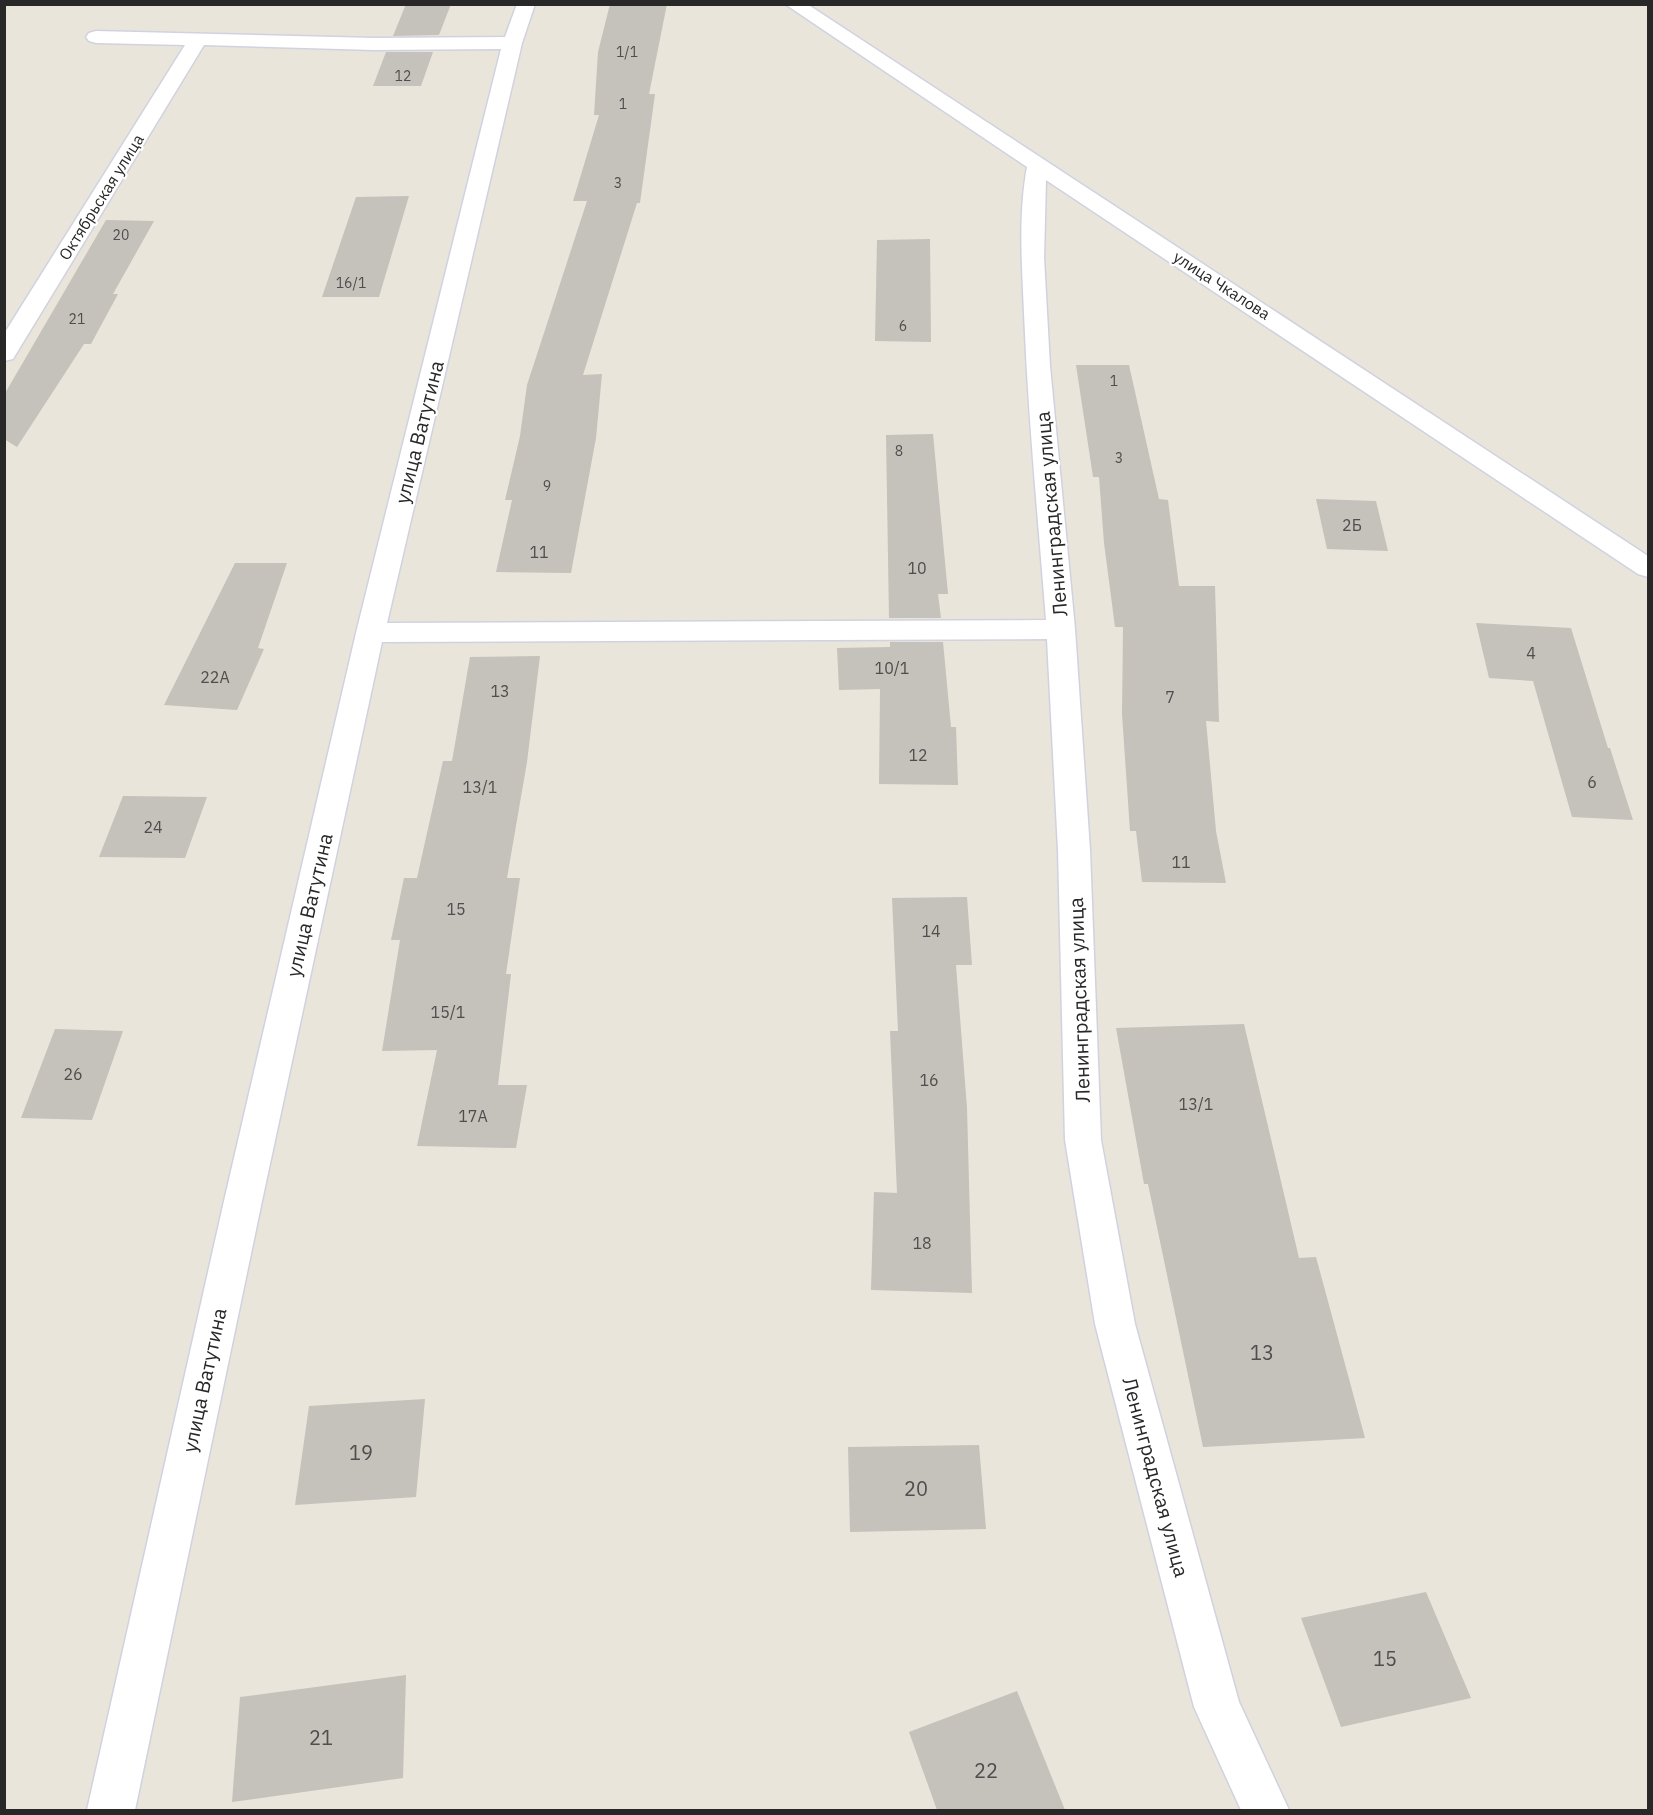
<svg xmlns="http://www.w3.org/2000/svg" width="1653" height="1815" font-family="'IBM Plex Sans',sans-serif">
	<rect width="100%" height="100%" fill="#e9e5db"/>
	<g fill="#c5c1bb">
		<path d="M406 4H451L439 35 393 36Z"/>
		<path d="M610 4H667L649 94H655L640 203H637L583 375 602 374 596 438 571 573 496 572 512 500H505L520 436 527 385 587 201H573L599 115H594L598 52Z"/>
		<path d="M386 52H433L421 86H373Z"/>
		<path d="M409 196 379 297H322L356 197Z"/>
		<path d="M106 220 154 221 113 294H118L91 344H84L17 447 4 439V395Z"/>
		<path d="M930 239 931 342 875 341 877 240Z"/>
		<path d="M1076 365H1129L1159 499 1168 500 1179 586H1215L1219 722 1206 721 1216 831 1226 883 1142 882 1136 831H1130L1122 714 1123 627H1115L1104 543 1099 477H1093Z"/>
		<path d="M933 434 948 594H938L941 618H889L886 435Z"/>
		<path d="M1316 499 1376 501 1388 551 1327 549Z"/>
		<path d="M235 563H287L258 648 264 649 237 710 164 705Z"/>
		<path d="M1476 623 1571 628 1608 748H1610L1633 820 1572 817 1533 681 1489 678Z"/>
		<path d="M890 642H943L951 727H956L958 785 879 784 880 689 839 690 837 648 890 647Z"/>
		<path d="M540 656 527 762 507 878H520L506 974H511L498 1085H527L516 1148 417 1146 437 1050 382 1051 400 940H391L404 878H417L443 761H452L470 657Z"/>
		<path d="M123 796 207 797 185 858 99 857Z"/>
		<path d="M967 897 972 965H956L967 1108 972 1293 871 1290 874 1192 897 1193 890 1031H898L892 898Z"/>
		<path d="M1244 1024 1299 1258 1316 1257 1365 1438 1203 1447 1148 1184H1144L1116 1028Z"/>
		<path d="M55 1029 123 1031 92 1120 21 1118Z"/>
		<path d="M425 1399 416 1497 295 1505 309 1406Z"/>
		<path d="M979 1445 986 1529 850 1532 848 1447Z"/>
		<path d="M1426 1592 1471 1698 1341 1727 1301 1618Z"/>
		<path d="M406 1675 403 1778 232 1802 240 1697Z"/>
		<path d="M1017 1691 1065 1810H937L909 1732Z"/>
	</g>
	<g fill="none" stroke-linecap="round" stroke-linejoin="round">
		<g stroke="#d1d2e0" stroke-width="3">
			<path id="minor" d="M517 4H535L522 43 387 623 1046 620C1038 518 1028 416 1024 313 1022 265 1018 215 1027 167L785 4H807L1648 556V577L1638 574 1046 180 1044 258 1050 366 1075 629 1090 850 1101 1140 1135 1324 1239 1702 1289 1810H1241L1194 1707 1095 1324 1065 1140 1058 850 1047 639 382 642 262 1201 135 1810H87L224 1201 356 633 501 49 374 50 204 45 16 354 13 359 4 361V334L185 45 96 43 89 41 86 37 89 33 96 31 374 38 505 37Z"/>
		</g>
		<use href="#minor" fill="#fff" fill-rule="evenodd"/>
	</g>
	<g text-anchor="middle" dominant-baseline="central" stroke-width="4.5" stroke-linejoin="round" paint-order="stroke">
		<g font-size="14" fill="#4f4e4d">
			<text x="627" y="52">1/1</text>
			<text x="403" y="76">12</text>
			<text x="623" y="104">1</text>
			<text x="618" y="183">3</text>
			<text x="121" y="235">20</text>
			<text x="351" y="283">16/1</text>
			<text x="77" y="319">21</text>
			<text x="903" y="326">6</text>
			<text x="1114" y="381">1</text>
			<text x="899" y="451">8</text>
			<text x="1119" y="458">3</text>
			<text x="547" y="486">9</text>
		</g>
		<g font-size="16" fill="#282828" stroke="#fff">
			<text transform="translate(101 197) rotate(-58)">Октябрьская улица</text>
			<text transform="translate(1222 285) rotate(33)">улица Чкалова</text>
		</g>
		<g font-size="16" fill="#4f4e4d">
			<text x="1352" y="525">2Б</text>
			<text x="539" y="552">11</text>
			<text x="917" y="568">10</text>
			<text x="1531" y="653">4</text>
			<text x="892" y="668">10/1</text>
			<text x="215" y="677">22А</text>
			<text x="500" y="691">13</text>
			<text x="1170" y="697">7</text>
			<text x="918" y="755">12</text>
			<text x="1592" y="782">6</text>
			<text x="480" y="787">13/1</text>
			<text x="153" y="827">24</text>
			<text x="1181" y="862">11</text>
			<text x="456" y="909">15</text>
			<text x="931" y="931">14</text>
			<text x="448" y="1012">15/1</text>
			<text x="73" y="1074">26</text>
			<text x="929" y="1080">16</text>
			<text x="1196" y="1104">13/1</text>
			<text x="473" y="1116">17А</text>
			<text x="922" y="1243">18</text>
		</g>
		<g font-size="20" fill="#282828" stroke="#fff">
			<text transform="translate(419 432) rotate(-76)">улица Ватутина</text>
			<text transform="translate(1051 514) rotate(-95)">Ленинградская улица</text>
			<text transform="translate(309 905) rotate(-77)">улица Ватутина</text>
			<text transform="translate(1079 1000) rotate(-92)">Ленинградская улица</text>
			<text transform="translate(204 1380) rotate(-78)">улица Ватутина</text>
			<text transform="translate(1156 1477) rotate(75)">Ленинградская улица</text>
		</g>
		<g font-size="20" fill="#4f4e4d">
			<text x="1262" y="1352">13</text>
			<text x="361" y="1452">19</text>
			<text x="916" y="1488">20</text>
			<text x="1385" y="1658">15</text>
			<text x="321" y="1737">21</text>
			<text x="986" y="1770">22</text>
		</g>
	</g>
	<rect width="1653" height="1815" fill="none" stroke="#282828" stroke-width="12"/>
</svg>
